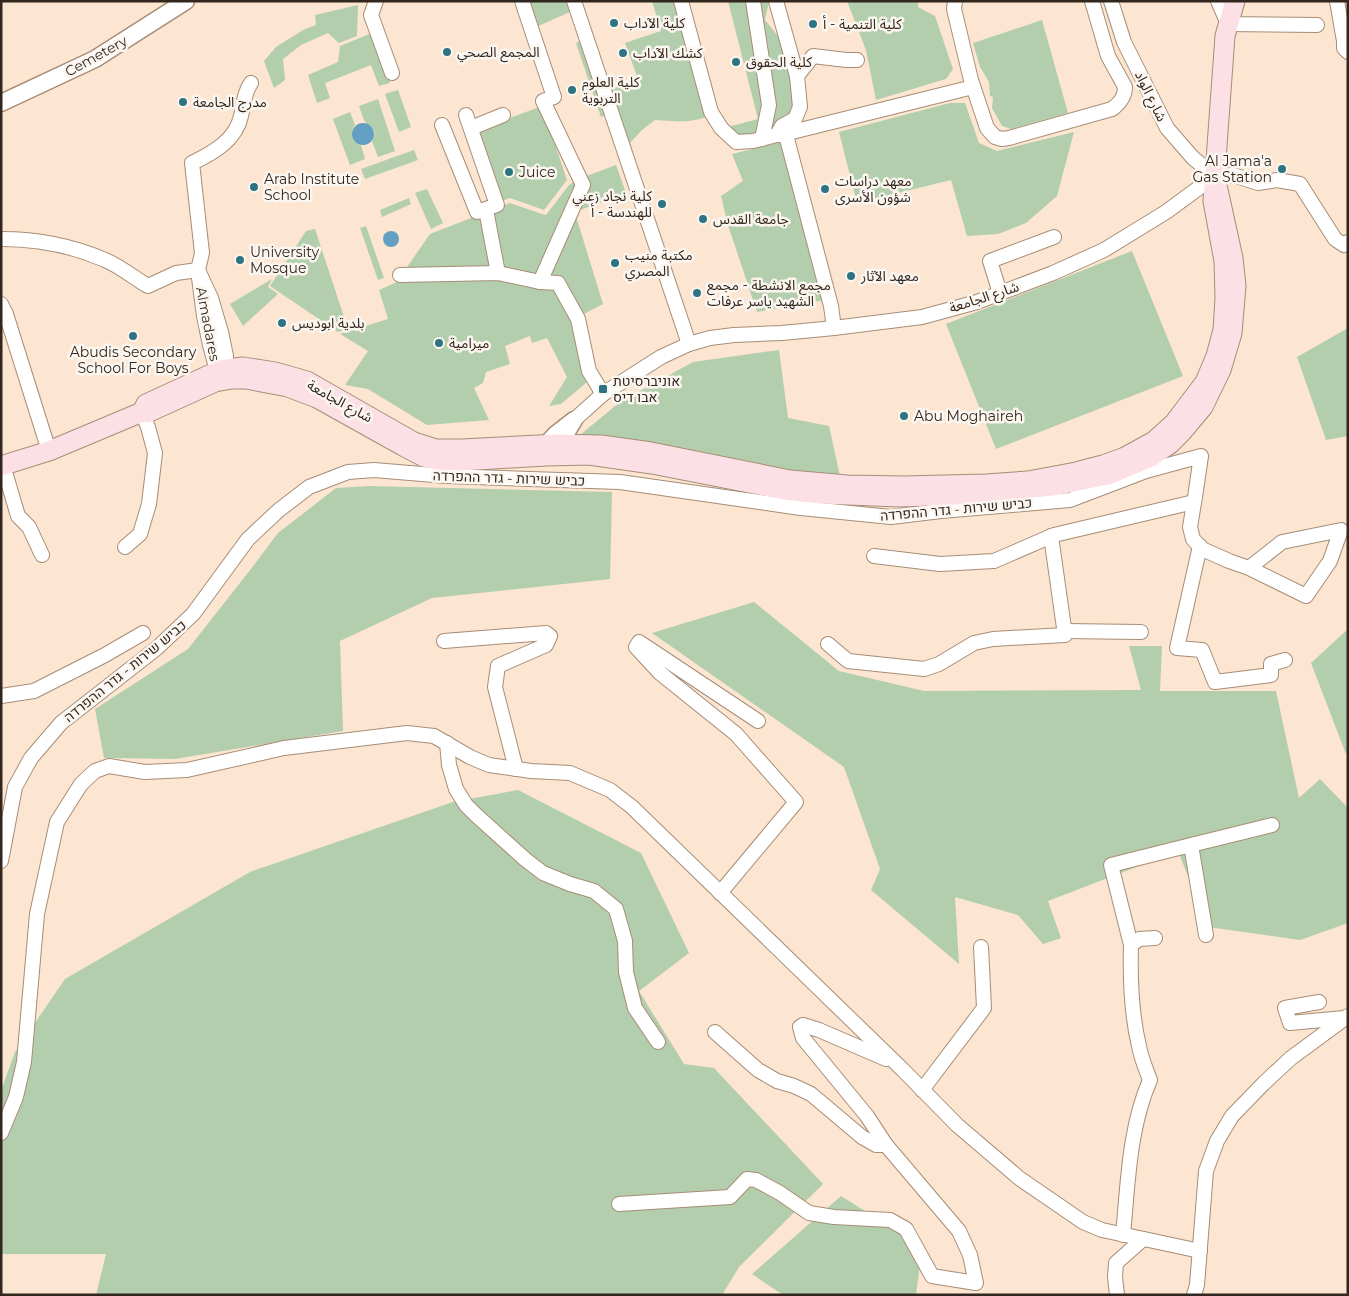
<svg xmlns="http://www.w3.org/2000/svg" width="1349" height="1296" font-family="Montserrat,'Noto Sans Arabic',Heebo,sans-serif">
	<rect width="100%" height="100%" fill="#fce5d1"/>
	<g fill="#b3cead">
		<path d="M527 1H569L572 11 536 27Z"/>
		<path d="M652 1H678L709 116C687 124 677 121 655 120L642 130 626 147 607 91 638 79 625 43 661 31Z"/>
		<path d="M728 1H746L754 21 767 105 761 137 737 140 724 128 758 119Z"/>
		<path d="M752 1H769L765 20 781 40 798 107 765 137 771 105Z"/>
		<path d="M847 1H918V7L935 16 953 69 946 79 876 100 866 50Z"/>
		<path d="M358 5 357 36 339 43 328 33 301 45 283 59 285 80 274 88 264 61 276 47 303 30 316 25 315 15Z"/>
		<path d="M1042 20 1068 113 1011 129 1002 126 992 108 993 97 990 96 989 82 980 67 973 43Z"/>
		<path d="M372 33 390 83 379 86 371 65 325 83 330 98 317 103 308 75 338 62 340 46Z"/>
		<path d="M584 40 609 114 601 117 576 43Z"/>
		<path d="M398 90 411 127 399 132 385 94Z"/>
		<path d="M378 99 395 151 378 157 372 141C378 128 373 131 366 123 363 119 361 111 359 106Z"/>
		<path d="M950 103H965L979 143 997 151 1074 132 1057 196 1026 223 998 234 967 236 951 180 857 203 839 132Z"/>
		<path d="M542 106 567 180 544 210 510 198 499 202 475 131Z"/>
		<path d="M350 112 355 125C349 132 353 142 361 145L365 159 350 165 333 119Z"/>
		<path d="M782 142 825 300 757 312 728 225 721 196C729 191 735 186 743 181L732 154Z"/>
		<path d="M414 150 418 160 365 179 361 169Z"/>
		<path d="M616 165 626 193 575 212 584 177Z"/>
		<path d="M578 179 538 280 501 271 489 211 510 203 542 214 546 215 569 185Z"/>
		<path d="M427 189 443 223 431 229 415 193Z"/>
		<path d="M409 198 411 204 382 217 380 210Z"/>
		<path d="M484 213 494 268 405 270 430 234Z"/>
		<path d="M575 213 603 304 580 316 559 281 543 280Z"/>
		<path d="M366 226 384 278 378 280 360 228Z"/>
		<path d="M315 229 348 329 338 332 270 286 306 231Z"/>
		<path d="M1132 251 1183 376 996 449 946 324Z"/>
		<path d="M272 279 268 287 278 294 243 326 230 304Z"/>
		<path d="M404 279H500L555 289 574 322 586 372V383L561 404 549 406 567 377 547 338 532 343 530 336 505 346 510 364 486 372 483 383 474 388 489 420 427 425 368 389 345 385 368 351 340 334 388 319 379 290Z"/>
		<path d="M1348 328V436L1326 440 1297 357Z"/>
		<path d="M779 350 788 418 829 426 840 476 717 465 574 440 620 402 693 362Z"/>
		<path d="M370 486 612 492 610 579 432 598 340 641 343 731 175 759 104 758 95 709 188 649 254 565 278 533 336 488Z"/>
		<path d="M754 602 839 671 924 691 1141 690 1129 646H1162L1160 691H1276L1299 798 1320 779 1348 808V923L1300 940 1208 927 1178 851 1048 901 1061 938 1043 944 1018 915 955 897 959 964 871 890 880 869 844 767 652 633Z"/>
		<path d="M1348 629V752L1346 754 1311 663Z"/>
		<path d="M518 790 641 853 689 953 639 991 684 1064 714 1068 823 1184 739 1267 722 1295H96L106 1254H1V1091L15 1052 65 979 250 872 453 802Z"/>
		<path d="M841 1196 922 1247 916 1295H783L752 1274Z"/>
	</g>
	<g fill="#639fc3">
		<circle cx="363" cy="134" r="11"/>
		<circle cx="391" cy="239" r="8"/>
	</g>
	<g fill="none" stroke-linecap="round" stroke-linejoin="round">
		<g stroke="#a78d76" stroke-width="16">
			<g id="minor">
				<path d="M376 1 371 15 392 73"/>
				<path d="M522 1 554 97 543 101 583 185 540 282"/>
				<path d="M574 1 689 344"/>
				<path d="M681 1 711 112 721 128 736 142 753 141 777 135H786L831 306 834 328"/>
				<path d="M753 1 769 105 762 139"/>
				<path d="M776 1 797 76"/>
				<path d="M955 1 954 9 971 80 987 128 995 137 1002 139 1009 138 1112 109C1120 103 1125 97 1125 87L1108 56 1092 1"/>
				<path d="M1111 1 1124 42 1167 128 1193 158 1215 176"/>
				<path d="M1218 1 1228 24 1317 25"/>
				<path d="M1337 1 1344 41V48L1348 52"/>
				<path d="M442 125 477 212 497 205 466 115"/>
				<path d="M471 128 503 115"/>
				<path d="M777 135 782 126 795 119 800 107 797 76 813 56 846 60H857"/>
				<path d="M786 135 792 132 973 87"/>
				<path d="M1215 176 1233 175 1258 183 1277 180 1300 184 1335 239 1344 245 1348 242"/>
				<path d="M486 210 498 273"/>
				<path d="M1 239C36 239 73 246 105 260 120 266 134 278 148 286L176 273 198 270 202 253 192 163C213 153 236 140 241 116 244 103 244 93 251 83"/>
				<path d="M198 270 211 298 221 332 226 356 225 380 217 371 210 345 204 316Z"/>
				<path d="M400 275 498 273 540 282 558 283 578 319 589 371 603 394"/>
				<path d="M1000 293 990 261 1054 237"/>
				<path d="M1 304 6 314 49 451"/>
				<path d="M574 420 603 394 661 357 689 344 710 338 734 335 782 333 834 328 922 317 977 302 1053 273 1104 250 1166 212 1215 176"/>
				<path d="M3 465 18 516 29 527 42 555"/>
				<path d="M1200 546 1177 648 1202 650 1215 682 1271 675V664L1285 660"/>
				<path d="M125 547 140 534 149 504 155 453 148 427 142 412"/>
				<path d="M874 556 940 564 994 561 1054 535 1194 502"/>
				<path d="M1064 631 1141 632"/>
				<path d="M444 641 546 633 550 636 546 645 498 666 495 687 516 769"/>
				<path d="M828 644 848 661 924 669 939 664 974 643 993 639 1065 635 1051 536"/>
				<path d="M1 696 34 691 105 655 143 633"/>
				<path d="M447 743 449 765 456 789 466 805 477 816 526 860 543 873 570 884 594 891 616 909 625 941 626 972 635 1008 658 1042"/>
				<path d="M1191 845 1272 825"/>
				<path d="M1 861 15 787 31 758 61 723 157 648 193 614 248 539 279 510 309 487 348 472 374 470 446 476 620 482 801 508 891 517 941 511 1070 500 1146 471 1201 456 1195 497 1190 527 1193 539 1202 549 1229 561 1249 568 1282 542 1341 530 1330 561 1306 596 1249 568"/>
				<path d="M720 893 796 802 736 734 660 673 636 647 639 642 758 721"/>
				<path d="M1131 945 1111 865 1191 845 1206 935"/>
				<path d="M1319 1002 1285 1008 1290 1023 1344 1018"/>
				<path d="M715 1032 758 1070 777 1081 794 1086 811 1094 862 1137 876 1145H886"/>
				<path d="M922 1090 984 1008 981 947"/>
				<path d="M1 1133 16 1097 24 1062 37 914 57 822 81 784 95 771 109 766 145 772 187 770 284 748 407 733 434 736 470 757 489 765 531 771 570 773 610 790 632 807 903 1070 957 1125 1019 1178 1083 1222 1102 1230 1200 1251"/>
				<path d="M619 1204 730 1197 747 1179 756 1180 780 1193 809 1213 834 1217 890 1220 906 1229 932 1276 976 1283 970 1255 959 1231 886 1145 867 1116 803 1038 800 1027 803 1025 819 1030 886 1059"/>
				<path d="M1123 1235C1128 1183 1129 1128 1150 1080 1146 1069 1141 1058 1139 1046 1131 1013 1130 979 1131 945L1139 939 1155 938"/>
				<path d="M1117 1295 1115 1277 1116 1263 1143 1239"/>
				<path d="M1194 1295 1197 1285 1206 1171 1217 1141 1232 1116 1264 1083 1291 1058 1348 1016"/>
			</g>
		</g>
		<g stroke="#a78d76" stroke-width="19">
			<g id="tertiary">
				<path d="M1 103 95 59 186 1"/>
				<path d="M574 420 563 438 546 456V445L556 434Z"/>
			</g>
		</g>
		<g stroke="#a78d76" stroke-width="21">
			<g id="secondary">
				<path d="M1215 176 1233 258 1236 286 1232 333 1221 370 1203 407 1182 432 1170 444 1151 457 1108 475 1053 486 955 495 900 497 822 494 785 490 652 464 589 455 546 456 460 461 437 460 424 457 403 446 317 398 288 387 246 379H232L215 382 147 413 142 412 146 404 220 370 243 367 275 372 307 381 414 442 436 449H462L558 444 601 445 651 452 790 480 847 485 903 486 986 484 1028 481 1076 472 1103 465 1125 457 1154 441 1174 423 1205 382 1216 356 1223 330 1225 298 1224 261 1213 201 1225 36 1235 1"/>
				<path d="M1 466 49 451 142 412"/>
			</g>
		</g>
		<use href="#minor" stroke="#fff" stroke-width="14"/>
		<use href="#tertiary" stroke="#fff" stroke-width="16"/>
		<use href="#secondary" stroke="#fde0e6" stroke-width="19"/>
	</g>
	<g fill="#2d7381" stroke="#fcf6f1" stroke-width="2">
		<circle cx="614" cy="23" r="5"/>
		<circle cx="813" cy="24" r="5"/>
		<circle cx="447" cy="52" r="5"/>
		<circle cx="623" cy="53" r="5"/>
		<circle cx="736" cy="62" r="5"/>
		<circle cx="572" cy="90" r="5"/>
		<circle cx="183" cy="102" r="5"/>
		<circle cx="1282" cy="169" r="5"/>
		<circle cx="509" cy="172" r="5"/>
		<circle cx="254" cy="187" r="5"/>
		<circle cx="825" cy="189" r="5"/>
		<circle cx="662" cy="204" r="5"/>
		<circle cx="703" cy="219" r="5"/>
		<circle cx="240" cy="260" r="5"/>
		<circle cx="615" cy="263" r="5"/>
		<circle cx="851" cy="276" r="5"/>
		<circle cx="697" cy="293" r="5"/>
		<circle cx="282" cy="323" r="5"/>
		<circle cx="133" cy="336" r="5"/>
		<circle cx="439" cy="343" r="5"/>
		<rect x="598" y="384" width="10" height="10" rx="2.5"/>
		<circle cx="904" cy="416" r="5"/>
	</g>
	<g text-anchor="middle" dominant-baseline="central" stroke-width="5" stroke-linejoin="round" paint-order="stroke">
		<g font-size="14" fill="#32271e" stroke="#fcf6f1" text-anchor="start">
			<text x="624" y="23">كلية الآداب</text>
			<text x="823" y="24">كلية التنمية - أ</text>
			<text x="457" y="52">المجمع الصحي</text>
			<text x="633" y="53">كشك الآداب</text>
			<text x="746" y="62">كلية الحقوق</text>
			<text x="582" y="82">كلية العلوم<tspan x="582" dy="16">التربوية</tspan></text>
			<text x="193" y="102">مدرج الجامعة</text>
			<text x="1272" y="161" text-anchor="end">Al Jama'a<tspan x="1272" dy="16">Gas Station</tspan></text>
			<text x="519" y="172">Juice</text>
			<text x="264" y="179">Arab Institute<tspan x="264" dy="16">School</tspan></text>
			<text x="835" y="181">معهد دراسات<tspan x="835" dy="16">شؤون الأسرى</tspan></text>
			<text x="652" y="196" text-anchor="end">كلية نجاد زعني<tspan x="652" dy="16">للهندسة - أ</tspan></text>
			<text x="713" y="219">جامعة القدس</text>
			<text x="250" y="252">University<tspan x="250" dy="16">Mosque</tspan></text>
			<text x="625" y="255">مكتبة منيب<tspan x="625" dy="16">المصري</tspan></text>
			<text x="861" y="276">معهد الآثار</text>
			<text x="707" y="285">مجمع الانشطة - مجمع<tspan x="707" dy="16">الشهيد ياسر عرفات</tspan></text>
			<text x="292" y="323">بلدية ابوديس</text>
			<text x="449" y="343">ميرامية</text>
			<text x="133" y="352" text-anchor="middle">Abudis Secondary<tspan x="133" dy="16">School For Boys</tspan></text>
			<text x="613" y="381">אוניברסיטת<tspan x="613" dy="16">אבו דיס</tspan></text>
			<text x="914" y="416">Abu Moghaireh</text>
		</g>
		<g font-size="14" fill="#32271e" stroke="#fcf6f1">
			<text transform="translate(96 56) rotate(-29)">Cemetery</text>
			<text transform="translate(1151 96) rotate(64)">شارع الواد</text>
			<text transform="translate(984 297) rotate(-18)">شارع الجامعة</text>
			<text transform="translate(208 324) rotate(79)">Almadares</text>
			<text transform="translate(340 401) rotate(29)">شارع الجامعة</text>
			<text transform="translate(509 478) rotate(2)">כביש שירות - גדר ההפרדה</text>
			<text transform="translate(956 509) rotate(-5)">כביש שירות - גדר ההפרדה</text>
			<text transform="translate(125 671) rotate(-39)">כביש שירות - גדר ההפרדה</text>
		</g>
	</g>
	<rect width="1349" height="1296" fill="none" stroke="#32271e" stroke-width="5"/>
</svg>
